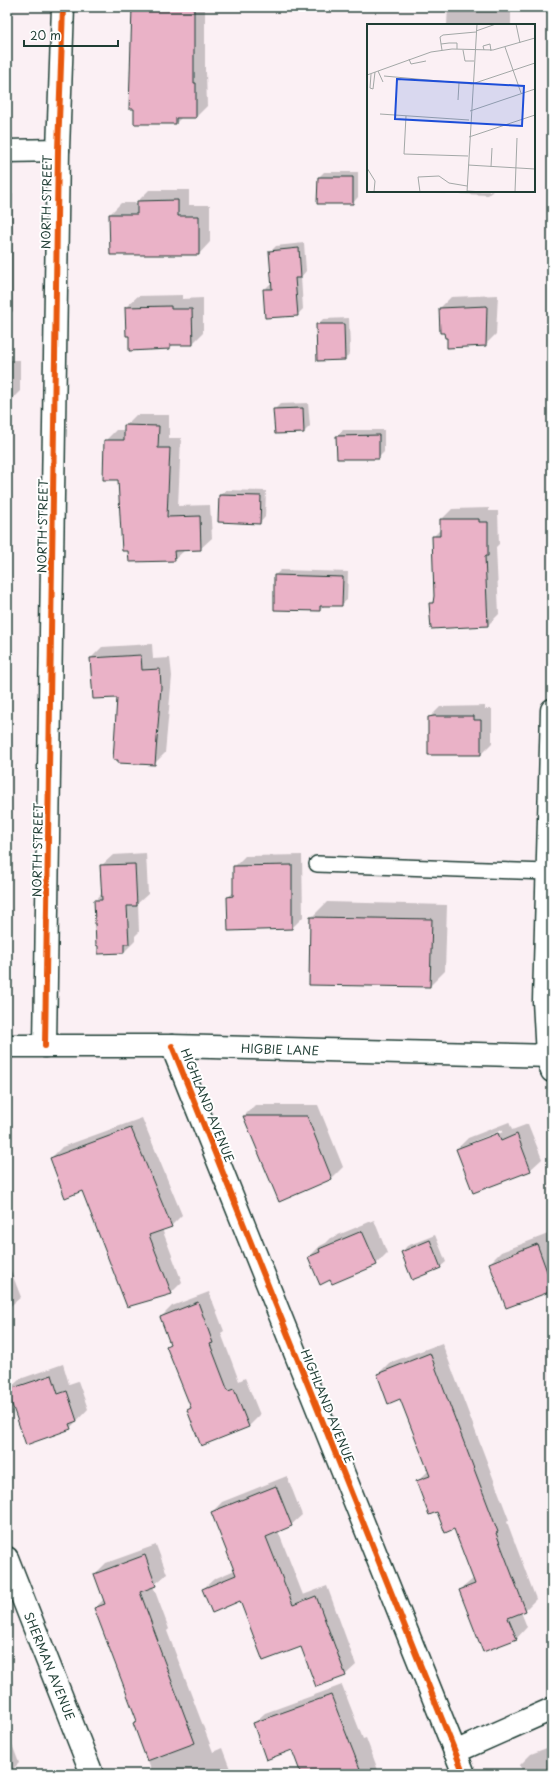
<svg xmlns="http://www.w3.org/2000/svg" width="559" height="1781" font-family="'Playpen Sans',sans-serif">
	<rect width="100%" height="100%" fill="#fbf0f4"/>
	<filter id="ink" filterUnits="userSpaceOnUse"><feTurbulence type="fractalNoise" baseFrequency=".025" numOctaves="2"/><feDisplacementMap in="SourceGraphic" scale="8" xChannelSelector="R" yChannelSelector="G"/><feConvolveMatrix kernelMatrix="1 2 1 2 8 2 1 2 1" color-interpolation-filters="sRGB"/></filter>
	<g filter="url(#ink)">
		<g fill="#0003" fill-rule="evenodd">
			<path d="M132 7H205V72H206L207 106 196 117H182L176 123Z"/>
			<path d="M448 7H511V25H447Z"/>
			<path d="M324 172H358V197L353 203 319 177Z"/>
			<path d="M149 190H189V205H210V242L199 254 110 214 121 203H138V201Z"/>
			<path d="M436 191H493L488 195 435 193Z"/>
			<path d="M13 194V311L7 317V195Z"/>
			<path d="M304 243 306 271 301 277 303 309 297 315 264 290 270 284H273L270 252 276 246Z"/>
			<path d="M182 295V299L203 298V333L192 344H174L170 348 130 350 126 307 138 296Z"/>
			<path d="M498 295 496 334 485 345 448 337 445 332H441L440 308 451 297Z"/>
			<path d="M349 318 350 353 345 359 317 325 323 319Z"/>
			<path d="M7 360H20V391L9 402H7Z"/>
			<path d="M308 403 310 426 304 432 274 410 280 404Z"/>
			<path d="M136 415H169V438H181L178 506 210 505 212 538 200 549 185 550 174 560 119 479 105 441 116 430H125V426Z"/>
			<path d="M343 430H384V452L378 458 337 436Z"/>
			<path d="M7 487H11V527L7 530Z"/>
			<path d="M226 490 266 491 265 517 260 523 220 495Z"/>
			<path d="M489 508V511H498L499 544 496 547 499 614 488 625 430 604 434 600 433 537 441 529V520L452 509Z"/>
			<path d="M281 570 348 572 347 600 341 605H325L320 610 275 575Z"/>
			<path d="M152 644 153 659 170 658 172 676 165 753 154 764 118 697 91 658 102 647Z"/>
			<path d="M7 650 8 679 7 680Z"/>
			<path d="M485 706V709H492V743L481 754 429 718 440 707Z"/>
			<path d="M146 853 148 894 138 903 139 932 135 936V941L124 952 95 901 102 893 101 866 113 855Z"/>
			<path d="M302 855 303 917 292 928 228 897 234 892V867L245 856Z"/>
			<path d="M327 902 447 905 445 971 430 986 311 918Z"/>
			<path d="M255 1105H318L343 1167 332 1178 280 1201 244 1116Z"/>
			<path d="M142 1118 182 1215 171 1226 162 1229 182 1282 171 1293 83 1190 51 1158 62 1147Z"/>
			<path d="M509 1122 512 1130 528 1124 542 1159 530 1170 457 1149 468 1138ZM502 1130 503 1132 469 1145V1143Z"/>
			<path d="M374 1220 387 1253 376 1264 331 1279 309 1257 320 1246 326 1243 331 1238Z"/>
			<path d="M548 1234 552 1244V1289L490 1263 501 1252Z"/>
			<path d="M435 1235 446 1262 440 1267 402 1252 407 1246Z"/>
			<path d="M7 1261 21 1297 7 1309Z"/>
			<path d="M209 1292 224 1331 221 1333 239 1381 245 1378 260 1415 249 1426 202 1444 189 1410 191 1407 167 1346 171 1343 161 1317 172 1306Z"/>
			<path d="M442 1343 509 1520 507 1522 536 1599 525 1610 521 1612 527 1627 516 1639 460 1590 474 1578 454 1528 437 1511 417 1482 429 1470 401 1398 378 1374 389 1363Z"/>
			<path d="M63 1364 69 1384 78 1381 88 1409 70 1428 8 1390 20 1379Z"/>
			<path d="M287 1476 302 1515 291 1525 278 1531 303 1595 327 1586 356 1665 345 1675 302 1645 241 1599 203 1589 214 1579 235 1570 212 1512 222 1502Z"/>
			<path d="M156 1545 167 1574 153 1586 169 1629 167 1631 213 1752 222 1748 232 1774H153L134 1723 138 1720 95 1608 104 1599 95 1574 106 1563Z"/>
			<path d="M342 1685 363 1739 366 1738 378 1770 375 1774H303L292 1749 254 1723 265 1713Z"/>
			<path d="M7 1731 19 1763 8 1774H7Z"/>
			<path d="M552 1746V1774H523L520 1765 531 1754Z"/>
		</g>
		<g fill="#eab2c7" stroke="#1f3d34">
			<path d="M132 7H194V83H196V118H176V124H134V109H129Z"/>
			<path d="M318 177H353V204H317Z"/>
			<path d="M178 200V216H199V255H110L109 214H137V201Z"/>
			<path d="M299 248 301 278H295L298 316 265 318 263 289H272L269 251Z"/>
			<path d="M171 306V309H192L193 345H170V349L129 351V336H126L125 307Z"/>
			<path d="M487 306 486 346 447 348V338H445L444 333H440L439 308Z"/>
			<path d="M316 324H344L345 360 317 361Z"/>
			<path d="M303 408 304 433 275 434 273 409Z"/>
			<path d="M124 425 159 426 158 448H170L167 517 200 516 201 550 174 551 175 561 129 562 128 551H122L118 480H103L104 440H124Z"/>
			<path d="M379 435V459H337L336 436Z"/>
			<path d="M219 495 261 496 260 524 218 522Z"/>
			<path d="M440 519H479V522H488V556H485L488 626 431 629 429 603H433L434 596 432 536H440Z"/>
			<path d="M274 575 343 577 342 606H320V611L274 610Z"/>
			<path d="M141 655 142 670 160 669 161 687 155 765 118 763V760H113L117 698 93 699 90 658Z"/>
			<path d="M434 716H474V720H481V755H428V717Z"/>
			<path d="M135 864 137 906H127L129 944H124V953L98 954V946L96 945 94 900H102L100 865Z"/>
			<path d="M292 865V929L228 931 227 897 233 896V866Z"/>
			<path d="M310 917 432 919 430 987 309 985Z"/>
			<path d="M243 1116H307L332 1179 279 1202Z"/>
			<path d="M131 1128 172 1227 149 1235 172 1294 127 1307 82 1191 65 1198 50 1158Z"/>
			<path d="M498 1133 501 1141 517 1134 531 1171 473 1193 456 1149Z"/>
			<path d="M362 1231 377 1265 332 1284 330 1280 320 1285 308 1257 320 1252 319 1249Z"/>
			<path d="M430 1240 441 1268 412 1280 401 1252Z"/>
			<path d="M537 1244 552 1285V1291L506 1308 489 1263Z"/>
			<path d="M198 1302 213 1343 210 1344 228 1391 234 1389 249 1427 201 1446 187 1410 191 1408 166 1346 170 1344 160 1317Z"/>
			<path d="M430 1353 498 1532 496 1533 526 1611 508 1618 517 1639 483 1652 459 1590 475 1584 454 1529 445 1533 437 1512 429 1515 416 1481 430 1476 400 1399 388 1404 377 1374Z"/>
			<path d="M52 1375 58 1394 67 1391 77 1421 69 1424 71 1429 26 1445 7 1390Z"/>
			<path d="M276 1486 292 1526 266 1537 293 1605 316 1596 346 1676 316 1687 301 1647 263 1661 240 1601 212 1613 202 1589 236 1575 211 1512Z"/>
			<path d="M145 1555 156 1586 140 1592 158 1641 157 1642 195 1743 147 1761 133 1723 137 1721 94 1608 105 1604 94 1574Z"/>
			<path d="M331 1695 362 1774H301L292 1750 266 1760 253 1723Z"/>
		</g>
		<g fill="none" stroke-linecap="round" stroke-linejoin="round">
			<g stroke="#1f3d34" stroke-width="18">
				<path id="service" d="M317 864 547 872"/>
			</g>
			<g stroke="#1f3d34" stroke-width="25">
				<g id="minor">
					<path d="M7 151 58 150"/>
					<path d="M552 710 544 1001 547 1056 552 1071"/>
					<path d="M45 1046 58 150 63 7"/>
					<path d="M172 1046 464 1774"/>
					<path d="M7 1558 92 1774"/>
					<path d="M455 1752 552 1709"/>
				</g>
			</g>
			<g stroke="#1f3d34" stroke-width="25">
				<path id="secondary" d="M7 1046H172L552 1056"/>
			</g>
			<use href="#service" stroke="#fff" stroke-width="15"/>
			<use href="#minor" stroke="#fff" stroke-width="22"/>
			<use href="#secondary" stroke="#fff" stroke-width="22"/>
			<g stroke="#fff" stroke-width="8">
				<g id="cycleway">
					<path d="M45 1046 58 150 63 7"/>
					<path d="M172 1046 464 1774"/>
				</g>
			</g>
			<use href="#cycleway" stroke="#e8590c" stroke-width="6"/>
		</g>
	</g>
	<g text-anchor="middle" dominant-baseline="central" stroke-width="4" stroke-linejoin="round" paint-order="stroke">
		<g font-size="12" fill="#1f3d34" stroke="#fff">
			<text transform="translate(46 202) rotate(-89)">NORTH STREET</text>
			<text transform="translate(42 526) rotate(-89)">NORTH STREET</text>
			<text transform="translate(37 850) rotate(-89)">NORTH STREET</text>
			<text transform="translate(280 1049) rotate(2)">HIGBIE LANE</text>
			<text transform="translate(208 1105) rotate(68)">HIGHLAND AVENUE</text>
			<text transform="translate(328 1406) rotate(68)">HIGHLAND AVENUE</text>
			<text transform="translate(50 1666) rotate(68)">SHERMAN AVENUE</text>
		</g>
	</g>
	<g transform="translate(367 24)">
		<rect width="168" height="168" fill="#fbf0f4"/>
		<path fill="none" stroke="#a3a8a7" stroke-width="1" d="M149 0 153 19M109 7 129 0M74 20 73 13 76 11 109 8M138 23 154 69M75 26 74 20 82 19H90V25M96 26 98 37H107M117 26 116 22 123 20 124 27M42 35 44 40 59 37M11 47 16 58M4 50 3 64 6 65 8 48M0 51 64 28 85 25 126 26 168 14M17 52 105 60 168 39M91 76 92 59M103 87 168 65M13 90 102 96M39 92 37 130 101 132M102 113 168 91M101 141 168 145M124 143 125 124M0 144 8 157 7 168M100 167 117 168M53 168 51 153 72 152 82 159 100 162M100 168 110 0M148 168 150 114"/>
		<path fill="#1d4ed8" fill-opacity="0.15" stroke="#1d4ed8" stroke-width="2" d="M30 55 157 62 155 102 28 95Z"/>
		<rect width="168" height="168" fill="none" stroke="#1f3d34" stroke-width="2"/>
	</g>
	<rect width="559" height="1781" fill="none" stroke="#fff" stroke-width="24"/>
	<rect x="12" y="12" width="535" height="1757" fill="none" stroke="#1f3d34" stroke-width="1.5" filter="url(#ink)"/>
	<path d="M24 40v6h94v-6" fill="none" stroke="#1f3d34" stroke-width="2"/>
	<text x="30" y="40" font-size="12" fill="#1f3d34" stroke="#ffffff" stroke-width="3" paint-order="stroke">20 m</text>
</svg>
